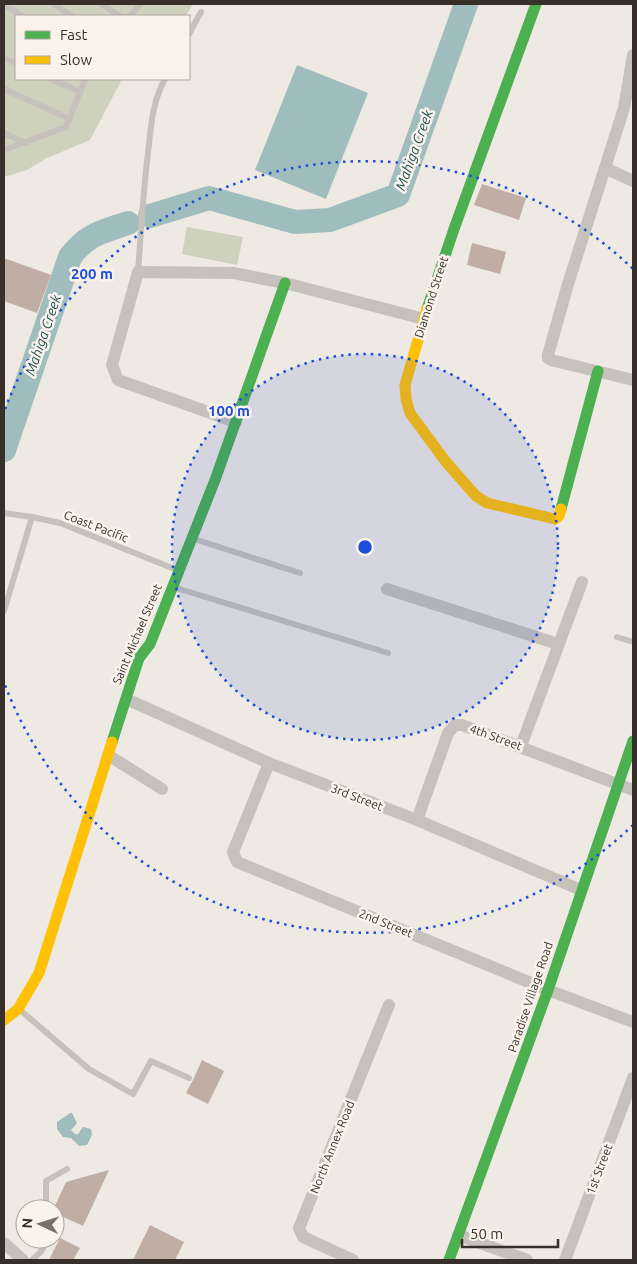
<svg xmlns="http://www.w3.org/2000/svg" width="637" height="1264" font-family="Ubuntu,sans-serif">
	<rect width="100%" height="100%" fill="#eee9e2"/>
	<g fill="#ced2bd">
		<path d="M4 4H193L186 16H16V79H122L90 140 45 159 27 170 4 177Z"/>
		<path d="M187 227 243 237 237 265 182 254Z"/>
	</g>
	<g fill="#a0bdbe">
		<path d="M297 65 368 93 326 199 255 170Z"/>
		<path d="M70 1113H72L77 1123 71 1130 75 1134H78L83 1127 91 1129 92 1135 87 1145 79 1146 71 1138 63 1137 57 1129V1122Z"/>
	</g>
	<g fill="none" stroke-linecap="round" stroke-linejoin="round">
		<g stroke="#a0bdbe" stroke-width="24">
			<path d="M150 216 209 198 295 222 330 220 398 195 466 4"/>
			<path d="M4 450 70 257C87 234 102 232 128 223"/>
		</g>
	</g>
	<g fill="#c0aea5">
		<path d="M482 184 526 198 519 220 474 205Z"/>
		<path d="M472 243 506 252 500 274 467 265Z"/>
		<path d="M4 258 51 275 37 313 4 301Z"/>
		<path d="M202 1060 224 1071 208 1104 186 1093 193 1080Z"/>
		<path d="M109 1170 83 1226 55 1213V1206L66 1182Z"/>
		<path d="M150 1225 184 1242 175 1260H133Z"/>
		<path d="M60 1238 80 1248 73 1260H49Z"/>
	</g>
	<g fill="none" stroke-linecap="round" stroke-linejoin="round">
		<g stroke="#c7c1bc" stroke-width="6">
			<path d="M4 4 22 16"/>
			<path d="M54 4 72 16"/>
			<path d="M101 4 120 16"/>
			<path d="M130 16 141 4"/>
			<path d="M189 34 201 12"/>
			<path d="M4 58 16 63"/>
			<path d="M51 79 81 92"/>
			<path d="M4 89 70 119"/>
			<path d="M4 133 26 143"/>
			<path d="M4 150 66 127 85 79"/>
			<path d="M138 272C141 233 143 193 148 153 151 127 152 102 165 79"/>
			<path d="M4 513 32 517 60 523 177 570"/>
			<path d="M194 539 300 573"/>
			<path d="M173 587 388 653"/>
			<path d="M4 611 32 517"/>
			<path d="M617 637 633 642"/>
			<path d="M19 1009 89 1069 133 1094 151 1061 189 1078"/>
			<path d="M46 1209V1181L67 1169"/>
			<path d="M32 1260C39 1254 45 1249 46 1239"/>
		</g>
		<g stroke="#c7c1bc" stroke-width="12">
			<path d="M633 55 624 108 568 284 548 355V358L551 360 633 380"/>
			<path d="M605 168 633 181"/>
			<path d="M236 422 118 380 112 365 138 272 233 273 285 283 424 319"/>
			<path d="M387 589 558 644"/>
			<path d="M133 702 269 763 417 820 581 890"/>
			<path d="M521 746 582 582"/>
			<path d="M108 755 162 789"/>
			<path d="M269 763 233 852 237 862 548 990 633 1022"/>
			<path d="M417 820 448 733 455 725H462L633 790"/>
			<path d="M458 1235 527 1260"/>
			<path d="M4 1243 23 1260"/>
			<path d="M353 1260 303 1237 299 1228 389 1005"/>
			<path d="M565 1260 633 1078"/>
		</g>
		<g stroke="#4caf50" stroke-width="11">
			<path d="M427 309 454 229 536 4"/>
			<path d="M561 509 598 371"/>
			<path d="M112 742 139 658 150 644 215 480 285 283"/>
			<path d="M449 1260 548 990 633 741"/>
		</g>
		<g stroke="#ffc107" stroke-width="11">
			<path d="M427 309 405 385 406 399 410 413 446 462 476 496 487 503 555 519 559 516 561 509"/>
			<path d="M4 1020 18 1009 39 973 112 742"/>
		</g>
	</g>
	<circle cx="365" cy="547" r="193" fill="#1d4ed8" fill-opacity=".12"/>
	<g fill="none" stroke="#1d4ed8" stroke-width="2.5" stroke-dasharray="2.5 5">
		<circle cx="365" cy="547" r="193"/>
		<path d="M633 825A386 386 0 0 1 5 685M5 409A386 386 0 0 1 633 269"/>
	</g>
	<g text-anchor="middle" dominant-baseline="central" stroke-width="5" stroke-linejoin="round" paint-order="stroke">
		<g font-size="12" fill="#382f2a" stroke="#f9f3eb">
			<text transform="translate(431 297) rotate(-72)">Diamond Street</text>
			<text transform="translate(96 526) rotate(21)">Coast Pacific</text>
			<text transform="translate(137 634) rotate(-67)">Saint Michael Street</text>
			<text transform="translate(496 737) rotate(20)">4th Street</text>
			<text transform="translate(357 797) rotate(21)">3rd Street</text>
			<text transform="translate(386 923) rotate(22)">2nd Street</text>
			<text transform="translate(530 997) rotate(-71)">Paradise Village Road</text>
			<text transform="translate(332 1147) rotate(-68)">North Annex Road</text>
			<text transform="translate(599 1169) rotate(-69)">1st Street</text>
		</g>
		<g font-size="14" font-style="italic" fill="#215258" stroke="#f9f3eb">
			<text transform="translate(414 150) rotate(-70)">Mahiga Creek</text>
			<text transform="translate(43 335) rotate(-71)">Mahiga Creek</text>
		</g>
	</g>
	<circle cx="365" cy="547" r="8" fill="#1d4ed8" stroke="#f9f3eb" stroke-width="2.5"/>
	<g font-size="15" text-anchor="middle" font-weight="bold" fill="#1d4ed8" stroke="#f9f3eb" stroke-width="5" stroke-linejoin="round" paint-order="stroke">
		<text x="92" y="279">200 m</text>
		<text x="229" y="416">100 m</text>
	</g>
	<rect width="637" height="1264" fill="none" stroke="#382f2a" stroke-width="10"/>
	<rect x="15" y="15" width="175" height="65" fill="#f9f3eb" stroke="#aca59e"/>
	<rect x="25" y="31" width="25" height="8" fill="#4caf50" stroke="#aca59e"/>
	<text x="60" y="40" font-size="15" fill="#382f2a">Fast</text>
	<rect x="25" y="56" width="25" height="8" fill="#ffc107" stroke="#aca59e"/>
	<text x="60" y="65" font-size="15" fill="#382f2a">Slow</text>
	<g transform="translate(40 1224) rotate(274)"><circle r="24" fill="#f9f3eb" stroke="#aca59e"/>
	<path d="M0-4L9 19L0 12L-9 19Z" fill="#78706a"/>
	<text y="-8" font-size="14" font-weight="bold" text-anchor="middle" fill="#382f2a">N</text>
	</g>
	<path d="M462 1239v8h96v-8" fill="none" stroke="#382f2a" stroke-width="2.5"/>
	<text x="470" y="1239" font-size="15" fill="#382f2a" stroke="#f9f3eb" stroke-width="4" paint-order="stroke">50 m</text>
</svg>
